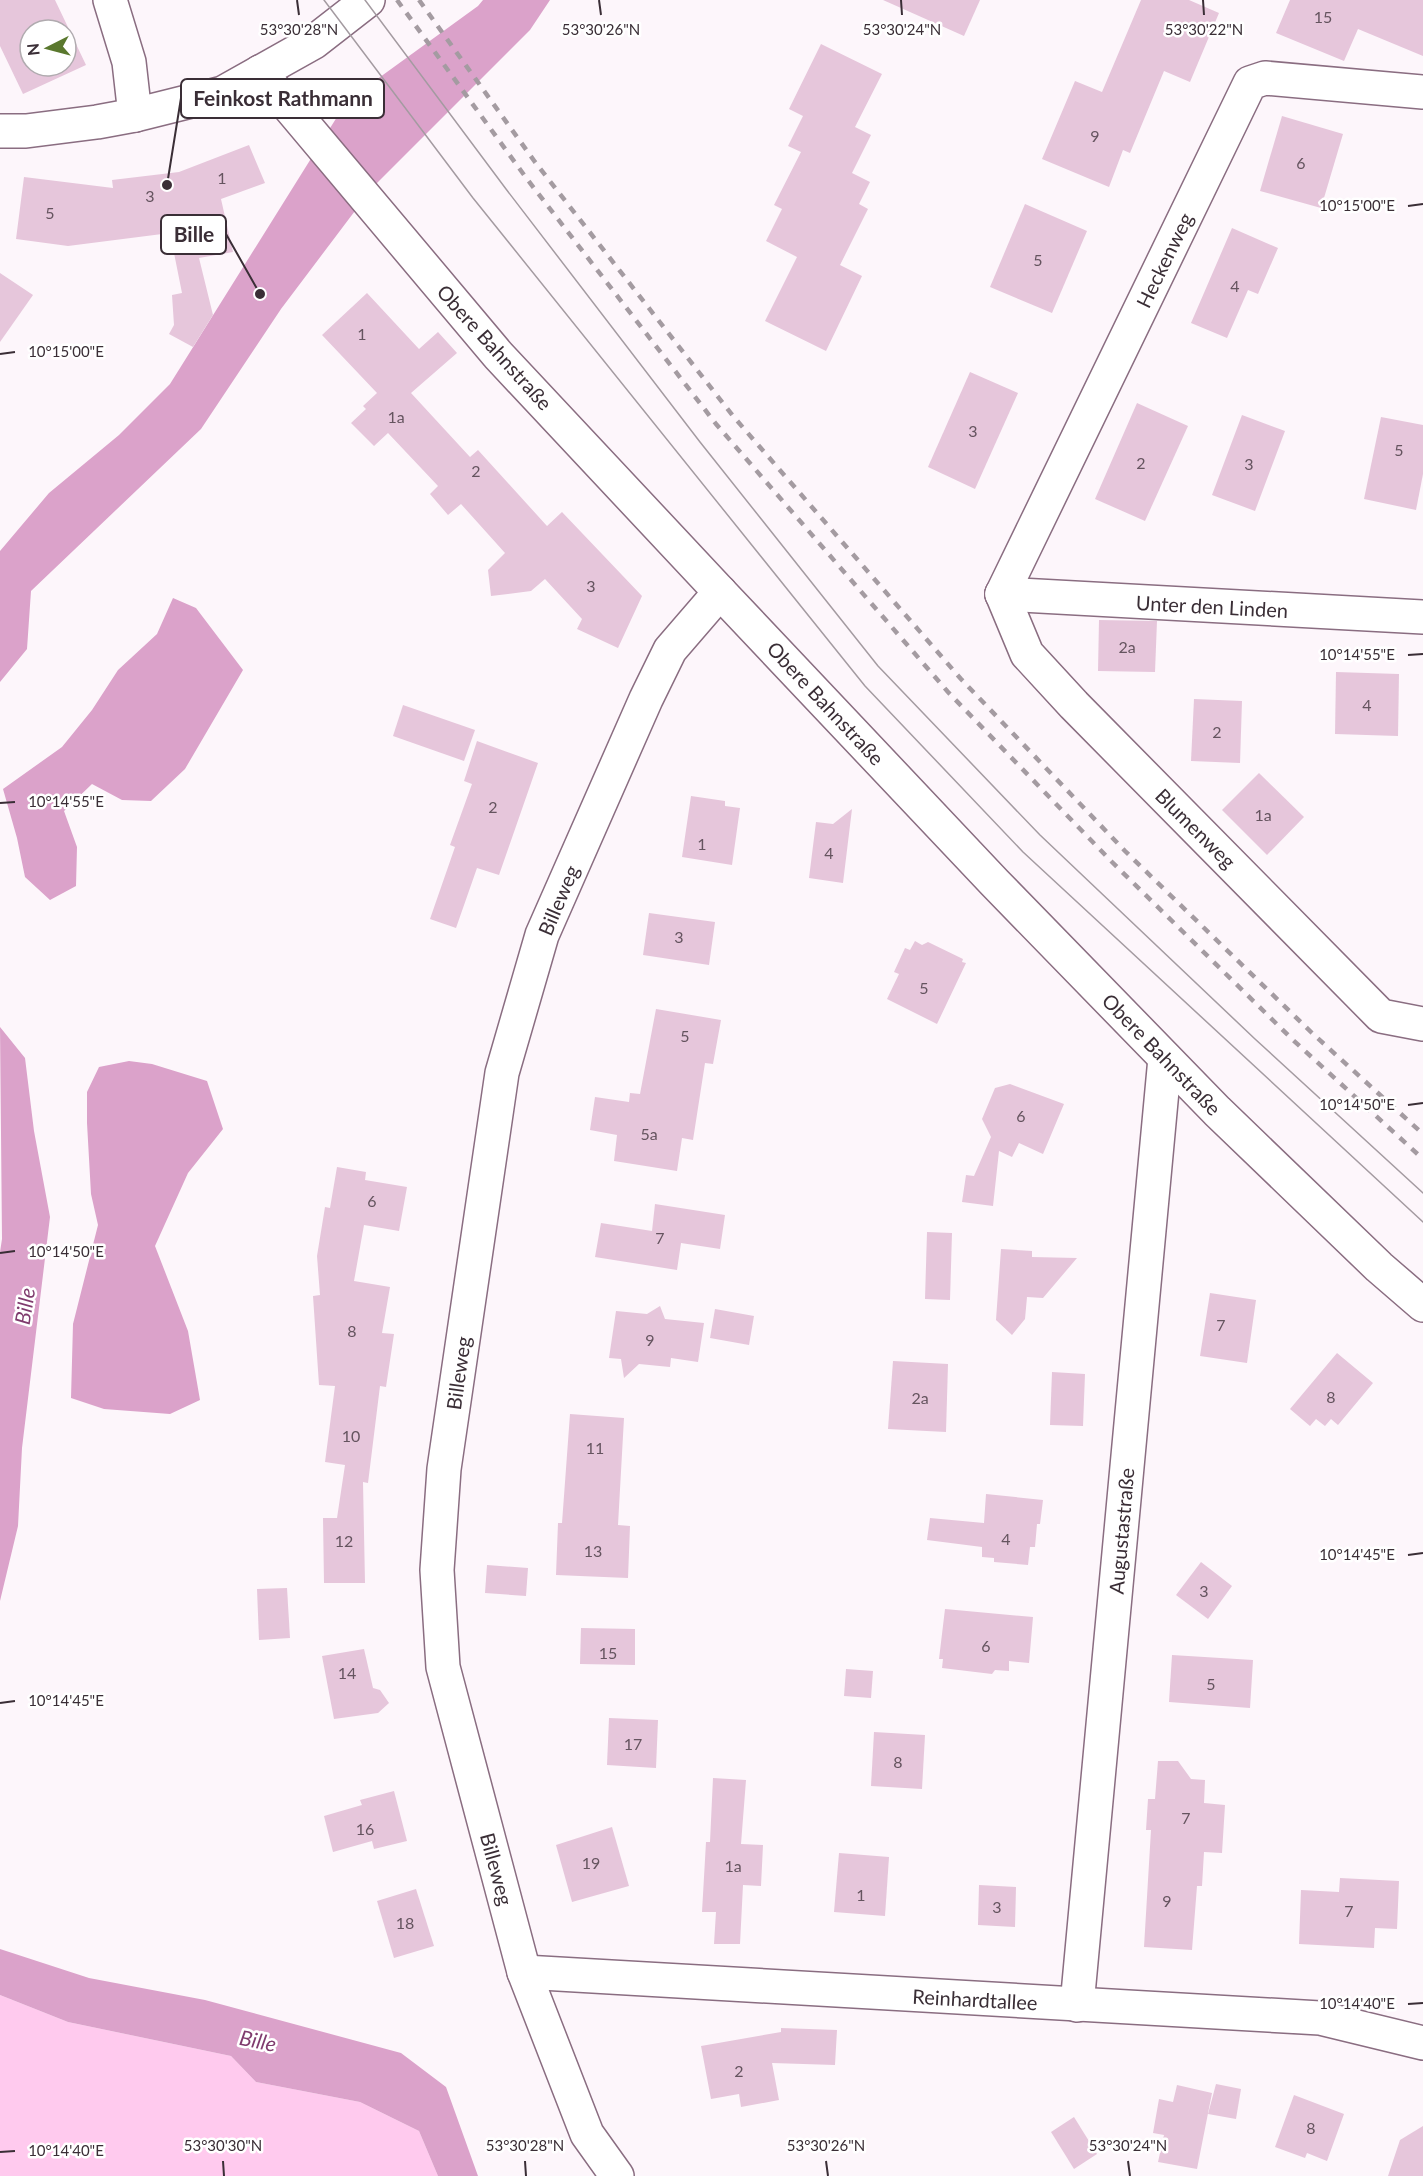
<svg xmlns="http://www.w3.org/2000/svg" width="1423" height="2176" font-family="Lato,sans-serif">
	<rect width="100%" height="100%" fill="#fdf6fb"/>
	<path fill="#ffcaee" d="M0 1995 68 2022 231 2056 256 2082 360 2102 419 2131 438 2176H0Z"/>
	<g fill="#dba2ca">
		<path d="M483 0H550L530 30 373 187 281 309 201 429 31 591 27 649 0 682V551L49 493 119 435 170 384 347 101 478 6Z"/>
		<path d="M173 598 196 608 243 670 185 769 151 801 122 800 92 784 64 811 77 847 76 886 50 900 25 877 17 838 3 789 62 747 92 710 118 670 157 634Z"/>
		<path d="M0 1027 25 1058 34 1131 50 1217 22 1448 18 1526 0 1601V1252L2 1239Z"/>
		<path d="M129 1061 152 1064 207 1081 223 1129 188 1173 155 1246 188 1331 200 1400 170 1414 104 1409 71 1398 73 1324 98 1225 91 1194 87 1123V1092L99 1067Z"/>
		<path d="M0 1949 89 1978 205 2000 401 2053 446 2087 478 2176H438L419 2131 360 2102 256 2082 231 2056 68 2022 0 1995Z"/>
	</g>
	<g fill="#e6c6db" fill-rule="evenodd">
		<path d="M0 0H55L86 65 23 94 0 46ZM30 30H66V66H30Z"/>
		<path d="M883 0H980L964 36Z"/>
		<path d="M1141 0H1189L1219 13 1190 82 1164 71 1130 153 1123 150 1109 187 1042 159 1075 81 1102 92Z"/>
		<path d="M1290 0H1423V56L1358 29 1344 61 1276 33Z"/>
		<path d="M821 44 882 74 855 127 871 135 852 173 870 182 859 204 868 209 840 265 862 276 826 351 765 321 797 257 766 241 782 209 774 205 801 152 788 146 803 116 789 109Z"/>
		<path d="M1282 116 1343 134 1321 208 1260 191Z"/>
		<path d="M249 145 265 183 221 199 233 252 199 258 213 315 193 347 169 334 174 325 172 295 182 293 170 233 68 246 16 239 24 177 113 188 112 180 179 172Z"/>
		<path d="M1025 204 1087 231 1052 313 990 287Z"/>
		<path d="M1232 228 1278 248 1258 294 1248 290 1227 338 1191 323Z"/>
		<path d="M0 273 33 295 0 342Z"/>
		<path d="M367 293 419 349 438 332 457 353 411 393 470 457 478 450 547 526 562 512 642 596 618 648 577 629 582 619 545 579 531 591 491 596 488 570 505 553 461 504 448 515 430 494 438 486 388 433 374 446 351 423 366 409 363 406 377 393 322 335Z"/>
		<path d="M970 372 1018 393 975 489 928 467Z"/>
		<path d="M1137 403 1188 426 1145 521 1095 499Z"/>
		<path d="M1242 415 1285 431 1255 511 1212 495Z"/>
		<path d="M1381 417 1423 425V474L1416 510 1364 499Z"/>
		<path d="M1099 620 1157 621 1155 672 1098 671Z"/>
		<path d="M1336 672 1399 674 1398 736 1335 734Z"/>
		<path d="M1194 699 1242 701 1240 763 1191 761Z"/>
		<path d="M403 705 475 730 464 761 393 736Z"/>
		<path d="M477 741 538 763 499 875 477 868 456 928 430 919 455 847 450 845 472 784 464 781Z"/>
		<path d="M1259 773 1304 817 1267 855 1222 810Z"/>
		<path d="M691 796 725 801V806L740 808 732 865 682 857Z"/>
		<path d="M852 809 843 883 809 878 816 822 833 824Z"/>
		<path d="M649 913 715 922 709 965 643 955Z"/>
		<path d="M915 941 922 945 928 942 963 959 962 962 966 963 937 1024 887 999 899 974 894 972 905 948 910 950Z"/>
		<path d="M656 1009 721 1020 713 1064 705 1063 693 1140 682 1138 677 1171 614 1161 617 1135 590 1130 595 1097 629 1102 630 1093 640 1094Z"/>
		<path d="M1010 1084 1064 1104 1043 1154 1019 1143 1012 1157 999 1151 993 1206 962 1202 966 1175 974 1176 991 1137 982 1119 995 1088Z"/>
		<path d="M337 1167 366 1172 365 1180 407 1187 399 1231 364 1225 354 1281 390 1287 382 1333 394 1334 386 1387 380 1386 368 1483 363 1482 365 1583H324L323 1518H337L345 1465 325 1462 335 1386 319 1385 313 1296 320 1295 317 1256 325 1207 330 1208Z"/>
		<path d="M655 1204 725 1215 720 1249 681 1243 677 1270 595 1257 601 1223 652 1231Z"/>
		<path d="M927 1232 952 1233 950 1300 925 1299Z"/>
		<path d="M1001 1249 1032 1251V1257L1077 1258 1043 1298 1027 1297 1025 1319 1012 1335 996 1320Z"/>
		<path d="M1210 1293 1256 1300 1247 1363 1200 1356Z"/>
		<path d="M660 1306 665 1319 704 1323 698 1362 671 1358 670 1367 639 1364 624 1378 621 1359 609 1358 616 1311 647 1314Z"/>
		<path d="M715 1309 754 1316 749 1345 710 1338Z"/>
		<path d="M1337 1353 1373 1383 1338 1425 1331 1419 1325 1426 1316 1419 1310 1426 1290 1409Z"/>
		<path d="M893 1361 948 1364 946 1432 888 1429Z"/>
		<path d="M1052 1372 1085 1374 1083 1426 1050 1425Z"/>
		<path d="M570 1414 624 1418 618 1525 630 1526 628 1578 556 1575 558 1523H562Z"/>
		<path d="M986 1494 1043 1500 1040 1524H1037L1035 1547H1030L1028 1565 994 1562V1558L982 1557V1547L927 1540 930 1518 984 1523Z"/>
		<path d="M1201 1562 1232 1586 1208 1619 1176 1595Z"/>
		<path d="M487 1565 528 1568 526 1596 485 1593Z"/>
		<path d="M287 1588 290 1638 259 1640 257 1589Z"/>
		<path d="M945 1609 1033 1617 1029 1663 1009 1661V1671L995 1670 992 1674 942 1668 943 1659H939Z"/>
		<path d="M581 1628 635 1629V1665L580 1664Z"/>
		<path d="M364 1649 373 1688 380 1690 389 1703 378 1713 334 1719 322 1656Z"/>
		<path d="M1172 1655 1253 1660 1250 1708 1169 1702Z"/>
		<path d="M846 1669 873 1671 871 1698 844 1696Z"/>
		<path d="M609 1718 658 1720 656 1768 607 1765Z"/>
		<path d="M874 1732 925 1735 922 1789 871 1786Z"/>
		<path d="M1158 1761H1178L1191 1779 1205 1780 1204 1803 1225 1805 1222 1853 1204 1852 1202 1886H1197L1192 1950 1144 1947 1151 1830H1146L1148 1799H1155Z"/>
		<path d="M713 1778 746 1780 741 1844 763 1845 761 1886 743 1885 740 1944H714L716 1912H702L706 1842H710Z"/>
		<path d="M394 1791 407 1841 374 1849 372 1841 333 1852 324 1816 362 1805 360 1800Z"/>
		<path d="M612 1827 629 1886 572 1902 556 1845Z"/>
		<path d="M839 1853 889 1857 885 1916 834 1912Z"/>
		<path d="M1340 1878 1399 1881 1397 1929 1375 1928 1374 1948 1299 1944 1301 1890 1339 1892Z"/>
		<path d="M979 1885 1016 1887 1015 1927 978 1925Z"/>
		<path d="M416 1889 434 1946 394 1958 377 1901Z"/>
		<path d="M781 2028 837 2030 835 2065 772 2063 779 2100 741 2107 739 2094 711 2099 701 2046 781 2032Z"/>
		<path d="M1216 2084 1241 2089 1236 2119 1208 2114Z"/>
		<path d="M1177 2085 1212 2093 1197 2169 1158 2162 1164 2135 1153 2133 1159 2099 1173 2102Z"/>
		<path d="M1294 2095 1344 2114 1327 2161 1307 2153 1305 2158 1275 2147Z"/>
		<path d="M1074 2117 1097 2154 1074 2169 1051 2132Z"/>
		<path d="M1423 2126V2176H1388L1400 2140Z"/>
	</g>
	<g fill="none" stroke-linecap="round" stroke-linejoin="round">
		<g stroke="#8a6d81" stroke-width="36">
			<g id="minor">
				<path d="M110 0 129 62 135 115"/>
				<path d="M260 72 498 355 720 592 995 883 1217 1111 1379 1267 1423 1305"/>
				<path d="M1002 594 1250 83 1265 78 1423 92"/>
				<path d="M1002 594 1027 654 1074 705 1381 1016 1423 1024"/>
				<path d="M1002 594 1423 617"/>
				<path d="M524 1972 1320 2018 1423 2043"/>
				<path d="M1077 2005 1165 1058"/>
				<path d="M617 2176 587 2134 524 1972 443 1667 437 1570 444 1469 502 1073 542 935 646 699 670 650 720 592"/>
			</g>
		</g>
		<g stroke="#8a6d81" stroke-width="36">
			<path id="major" d="M0 131H26L97 122 135 115 223 93 314 42 368 0"/>
		</g>
		<use href="#minor" stroke="#fff" stroke-width="33"/>
		<use href="#major" stroke="#fff" stroke-width="33"/>
		<g stroke="#a49ba1" stroke-width="1.5">
			<path d="M324 0 473 198 865 686 1023 852 1423 1222"/>
			<path d="M365 0 506 189 700 442 878 666 1040 835 1255 1039 1423 1193"/>
		</g>
		<g stroke="#a49ba1" stroke-width="4.5" stroke-dasharray="8 8" stroke-linecap="butt">
			<path d="M397 0 527 179 716 424 948 692 1112 862 1293 1040 1423 1159"/>
			<path d="M419 0 535 162 733 416 961 679 1125 851 1312 1033 1423 1134"/>
		</g>
	</g>
	<path fill="none" stroke="#3a2e36" stroke-width="2" d="M297 0 299 15M599 0 601 15M901 0 902 15M1203 0 1204 15M1408 206 1423 204M0 354 15 352M1408 655 1423 654M0 803 15 802M1408 1105 1423 1103M0 1253 15 1251M1408 1555 1423 1553M0 1703 15 1701M1408 2004 1423 2003M0 2152 15 2151M223 2161 224 2176M525 2161 526 2176M826 2161 828 2176M1128 2161 1130 2176"/>
	<g text-anchor="middle" dominant-baseline="central" stroke-width="5" stroke-linejoin="round" paint-order="stroke">
		<g font-size="16" fill="#65545f">
			<text x="1323" y="16">15</text>
			<text x="1095" y="135">9</text>
			<text x="1301" y="162">6</text>
			<text x="222" y="177">1</text>
			<text x="150" y="195">3</text>
			<text x="50" y="212">5</text>
			<text x="1038" y="259">5</text>
			<text x="1235" y="285">4</text>
			<text x="362" y="333">1</text>
			<text x="396" y="416">1a</text>
			<text x="973" y="430">3</text>
			<text x="1399" y="449">5</text>
			<text x="1141" y="462">2</text>
			<text x="1249" y="463">3</text>
			<text x="476" y="470">2</text>
			<text x="591" y="585">3</text>
			<text x="1127" y="646">2a</text>
			<text x="1367" y="704">4</text>
			<text x="1217" y="731">2</text>
			<text x="493" y="806">2</text>
			<text x="1263" y="814">1a</text>
			<text x="702" y="843">1</text>
			<text x="829" y="852">4</text>
			<text x="679" y="936">3</text>
			<text x="924" y="987">5</text>
			<text x="685" y="1035">5</text>
			<text x="1021" y="1115">6</text>
			<text x="649" y="1133">5a</text>
			<text x="372" y="1200">6</text>
			<text x="660" y="1237">7</text>
			<text x="1221" y="1324">7</text>
			<text x="352" y="1330">8</text>
			<text x="650" y="1339">9</text>
			<text x="1331" y="1396">8</text>
			<text x="920" y="1397">2a</text>
			<text x="351" y="1435">10</text>
			<text x="595" y="1447">11</text>
			<text x="1006" y="1538">4</text>
			<text x="344" y="1540">12</text>
			<text x="593" y="1550">13</text>
			<text x="1204" y="1590">3</text>
			<text x="986" y="1645">6</text>
			<text x="608" y="1652">15</text>
			<text x="347" y="1672">14</text>
			<text x="1211" y="1683">5</text>
			<text x="633" y="1743">17</text>
			<text x="898" y="1761">8</text>
			<text x="1186" y="1817">7</text>
			<text x="365" y="1828">16</text>
			<text x="591" y="1862">19</text>
			<text x="733" y="1865">1a</text>
			<text x="861" y="1894">1</text>
			<text x="1167" y="1900">9</text>
			<text x="997" y="1906">3</text>
			<text x="1349" y="1910">7</text>
			<text x="405" y="1922">18</text>
			<text x="739" y="2070">2</text>
			<text x="1311" y="2127">8</text>
		</g>
		<g font-size="20" fill="#3a2e36" stroke="#fff">
			<text transform="translate(1164 260) rotate(-64)">Heckenweg</text>
			<text transform="translate(495 347) rotate(48)">Obere Bahnstraße</text>
			<text transform="translate(1212 606) rotate(3)">Unter den Linden</text>
			<text transform="translate(826 703) rotate(47)">Obere Bahnstraße</text>
			<text transform="translate(1196 828) rotate(45)">Blumenweg</text>
			<text transform="translate(558 900) rotate(-67)">Billeweg</text>
			<text transform="translate(1162 1054) rotate(46)">Obere Bahnstraße</text>
			<text transform="translate(458 1373) rotate(-82)">Billeweg</text>
			<text transform="translate(1121 1531) rotate(-85)">Augustastraße</text>
			<text transform="translate(497 1869) rotate(75)">Billeweg</text>
			<text transform="translate(975 1999) rotate(3)">Reinhardtallee</text>
		</g>
		<g font-size="21" font-style="italic" fill="#7f3b6e" stroke="#fff">
			<text transform="translate(24 1306) rotate(-81)">Bille</text>
			<text transform="translate(258 2040) rotate(12)">Bille</text>
		</g>
	</g>
	<g font-size="15" text-anchor="middle" fill="#3a2e36" stroke="#fff" stroke-width="5" stroke-linejoin="round" paint-order="stroke">
		<text x="299" y="35">53°30'28"N</text>
		<text x="601" y="35">53°30'26"N</text>
		<text x="902" y="35">53°30'24"N</text>
		<text x="1204" y="35">53°30'22"N</text>
		<text x="1357" y="211">10°15'00"E</text>
		<text x="66" y="357">10°15'00"E</text>
		<text x="1357" y="660">10°14'55"E</text>
		<text x="66" y="807">10°14'55"E</text>
		<text x="1357" y="1110">10°14'50"E</text>
		<text x="66" y="1257">10°14'50"E</text>
		<text x="1357" y="1560">10°14'45"E</text>
		<text x="66" y="1706">10°14'45"E</text>
		<text x="1357" y="2009">10°14'40"E</text>
		<text x="223" y="2151">53°30'30"N</text>
		<text x="525" y="2151">53°30'28"N</text>
		<text x="826" y="2151">53°30'26"N</text>
		<text x="1128" y="2151">53°30'24"N</text>
		<text x="66" y="2156">10°14'40"E</text>
	</g>
	<path fill="none" stroke="#3a2e36" stroke-width="2" d="M167 185L181 98M260 294L226 234"/>
	<g fill="#3a2e36" stroke="#fff" stroke-width="2">
		<circle cx="167" cy="185" r="6"/>
		<circle cx="260" cy="294" r="6"/>
	</g>
	<g fill="#fff" stroke="#3a2e36" stroke-width="2">
		<rect x="181" y="79" width="203" height="39" rx="6"/>
		<rect x="161" y="215" width="65" height="39" rx="6"/>
	</g>
	<g font-size="21" text-anchor="middle" font-weight="bold" fill="#3a2e36">
		<text x="283" y="106">Feinkost Rathmann</text>
		<text x="194" y="242">Bille</text>
	</g>
	<g transform="translate(48 48) rotate(264)"><circle r="28" fill="#ffffff" stroke="#b0abaf" stroke-width="1.5"/>
	<path d="M0-4.5L10 22L0 15L-10 22Z" fill="#5a782e"/>
	<text y="-9" font-size="16" font-weight="bold" text-anchor="middle" fill="#3a2e36">N</text>
	</g>
</svg>
